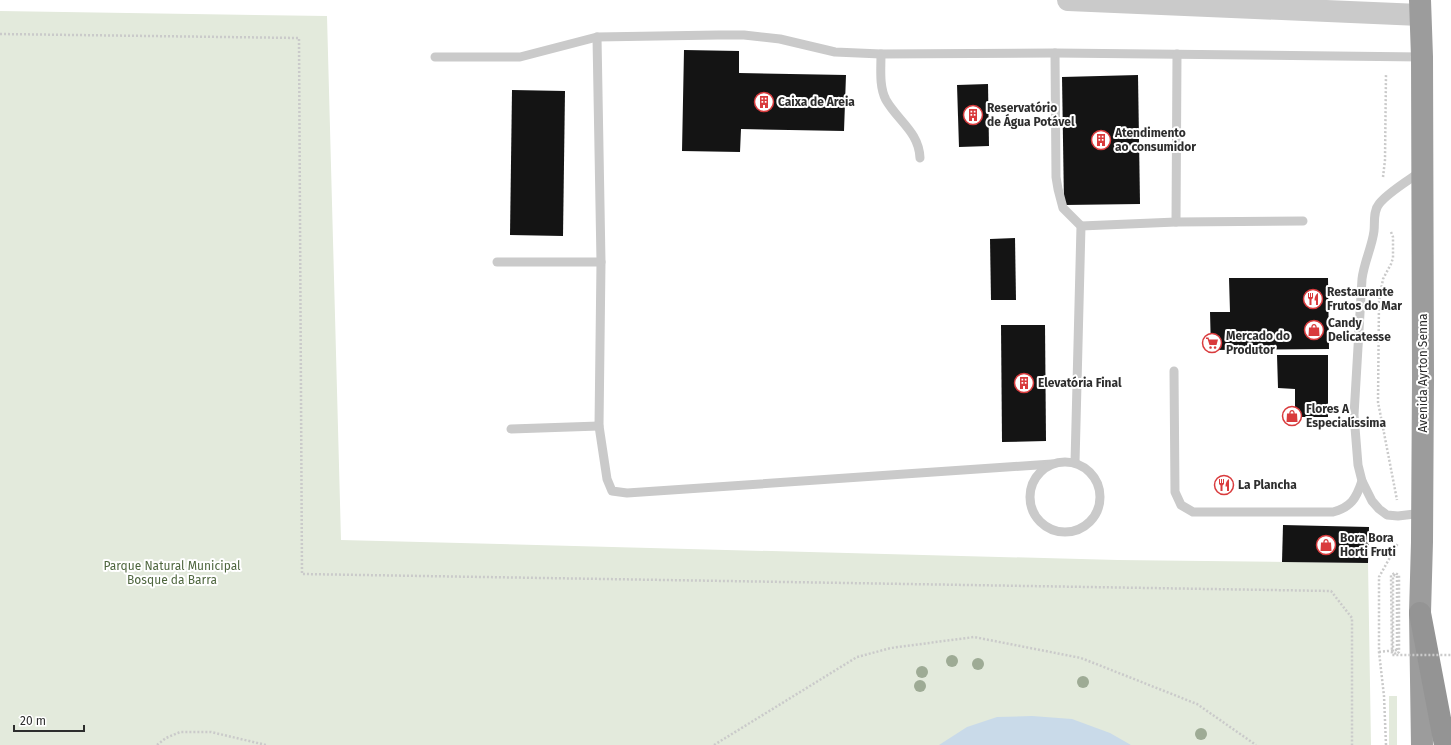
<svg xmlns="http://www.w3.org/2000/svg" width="1451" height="745" font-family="'Fira Sans',sans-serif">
	<rect width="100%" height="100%" fill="#fff"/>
	<g fill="#e3eadc">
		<path d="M0 11 327 16 341 540 1118 560 1368 563 1371 745H0Z"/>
		<rect x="1389" y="696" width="8" height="49"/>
	</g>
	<path fill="#c9dae9" d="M1032 716 1072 719 1110 733 1131 745H939L967 727 997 717Z"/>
	<g fill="#141414">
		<path d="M684 50 739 51V73L846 75 844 131 741 129 740 152 682 151Z"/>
		<path d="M1138 75 1140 204 1064 205 1062 77Z"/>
		<path d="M988 84 989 146 959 147 957 85Z"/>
		<path d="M512 90 565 91 563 236 510 235Z"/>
		<path d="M1015 238 1016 300H991L990 239Z"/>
		<path d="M1229 278H1328L1329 349 1211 350 1210 312H1230Z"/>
		<path d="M1001 325H1045L1046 441 1002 442Z"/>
		<path d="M1277 355H1328V417H1295V389L1278 388Z"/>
		<path d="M1283 525 1369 527 1368 563 1282 562Z"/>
	</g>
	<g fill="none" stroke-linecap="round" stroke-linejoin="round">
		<g stroke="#cacaca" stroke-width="2.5" stroke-dasharray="2 2" stroke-linecap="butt">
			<path d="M0 34 299 38 302 574 1331 591 1352 618V745"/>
			<path d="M1383 177 1385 160 1386 74"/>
			<path d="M1391 232 1393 237V258L1391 264 1383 279 1379 301 1378 402 1397 500"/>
			<path d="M1379 652 1397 650"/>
			<path d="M157 745 166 738 180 732H211L266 745"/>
			<path d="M714 745 857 657 891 648 974 637 1081 658 1197 704 1256 745"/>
			<path d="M1386 745 1384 696 1379 652V577L1398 543"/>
		</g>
		<g stroke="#cacaca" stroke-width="9">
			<path d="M597 37 601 262 599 426 607 479 612 491 627 493 1052 464"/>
			<path d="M1055 53 1056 177 1058 189 1063 208 1081 226 1075 463"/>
			<path d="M881 54C881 69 879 87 886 100 898 121 919 132 920 158"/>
			<path d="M435 57H520L597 37 718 35H744L780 39 835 52 881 54 1055 53 1422 57"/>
			<path d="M1420 172C1409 180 1387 193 1379 204 1373 211 1375 222 1374 231 1372 247 1364 262 1362 279L1354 415 1358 465 1362 481 1372 501 1379 509 1387 515 1398 516 1423 513"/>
			<path d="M1176 222 1177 54"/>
			<path d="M1081 226 1176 222 1303 221"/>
			<path d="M497 262H601"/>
			<path d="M1174 371 1175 492 1181 505 1193 512H1333C1351 507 1356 499 1362 481"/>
			<path d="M511 429 599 426"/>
			<circle cx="1065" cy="497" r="35"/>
		</g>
		<path stroke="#cacaca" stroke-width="22" d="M1068 0 1420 15"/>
		<path stroke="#9c9c9c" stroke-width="22" d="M1420 0 1422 57 1423 378 1422 542 1420 613 1422 745"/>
		<path stroke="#949494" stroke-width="22" d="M1420 613 1445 745"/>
		<path stroke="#cacaca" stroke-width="2.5" stroke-dasharray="2 2" stroke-linecap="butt" d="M1397 650V576L1395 575 1393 576V652L1396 654 1399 652V575L1395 573 1391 575 1392 655H1451"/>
	</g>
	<g fill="#9eab95">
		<circle cx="952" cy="661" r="6"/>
		<circle cx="978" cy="664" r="6"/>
		<circle cx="922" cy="672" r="6"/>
		<circle cx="1083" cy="682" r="6"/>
		<circle cx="920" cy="686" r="6"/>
		<circle cx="1201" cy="734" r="6"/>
	</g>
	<defs>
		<g id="building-ring" transform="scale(1)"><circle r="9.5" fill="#fff" stroke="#d93b3d" stroke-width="1.5"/><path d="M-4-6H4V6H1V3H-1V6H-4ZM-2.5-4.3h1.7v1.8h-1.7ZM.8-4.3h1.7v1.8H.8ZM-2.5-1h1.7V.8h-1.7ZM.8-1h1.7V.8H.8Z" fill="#d93b3d"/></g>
		<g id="restaurant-ring" transform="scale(1)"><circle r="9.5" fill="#fff" stroke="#d93b3d" stroke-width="1.5"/><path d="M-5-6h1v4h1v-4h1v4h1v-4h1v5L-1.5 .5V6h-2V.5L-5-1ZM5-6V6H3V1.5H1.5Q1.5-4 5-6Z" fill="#d93b3d"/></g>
		<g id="shop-ring" transform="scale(1)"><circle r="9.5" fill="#fff" stroke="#d93b3d" stroke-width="1.5"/><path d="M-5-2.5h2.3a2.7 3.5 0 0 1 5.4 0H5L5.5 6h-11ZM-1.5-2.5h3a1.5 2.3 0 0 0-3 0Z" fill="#d93b3d"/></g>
		<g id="supermarket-ring" transform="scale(1)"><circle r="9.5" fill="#fff" stroke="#d93b3d" stroke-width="1.5"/><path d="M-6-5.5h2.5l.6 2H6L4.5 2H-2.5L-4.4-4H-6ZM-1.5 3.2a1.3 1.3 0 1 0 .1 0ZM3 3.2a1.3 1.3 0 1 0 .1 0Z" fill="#d93b3d"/></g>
	</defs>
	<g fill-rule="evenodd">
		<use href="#building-ring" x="764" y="102"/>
		<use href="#building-ring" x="973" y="115"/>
		<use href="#building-ring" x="1101" y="140"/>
		<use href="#restaurant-ring" x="1313" y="299"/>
		<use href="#shop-ring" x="1314" y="330"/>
		<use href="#supermarket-ring" x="1212" y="343"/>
		<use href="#building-ring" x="1024" y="383"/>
		<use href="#shop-ring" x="1292" y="416"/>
		<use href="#restaurant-ring" x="1224" y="485"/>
		<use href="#shop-ring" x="1326" y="545"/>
	</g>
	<g text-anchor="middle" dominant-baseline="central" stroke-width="4" stroke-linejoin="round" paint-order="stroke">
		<g font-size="12" font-weight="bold" fill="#2d2d2d" stroke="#fff" text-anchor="start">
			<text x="778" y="102">Caixa de Areia</text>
			<text x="987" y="108">Reservatório<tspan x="987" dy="14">de Água Potável</tspan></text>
			<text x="1115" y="133">Atendimento<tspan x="1115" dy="14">ao consumidor</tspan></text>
			<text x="1327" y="292">Restaurante<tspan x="1327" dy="14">Frutos do Mar</tspan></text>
			<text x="1328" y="323">Candy<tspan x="1328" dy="14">Delicatesse</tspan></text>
			<text x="1226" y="336">Mercado do<tspan x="1226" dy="14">Produtor</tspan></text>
			<text x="1038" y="383">Elevatória Final</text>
			<text x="1306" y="409">Flores A<tspan x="1306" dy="14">Especialíssima</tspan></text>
			<text x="1238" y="485">La Plancha</text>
			<text x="1340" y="538">Bora Bora<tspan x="1340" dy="14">Horti Fruti</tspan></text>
		</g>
		<g font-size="12" fill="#2d2d2d" stroke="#fff">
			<text transform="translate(1423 373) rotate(-90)">Avenida Ayrton Senna</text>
		</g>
		<g font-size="12" fill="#4e663e" stroke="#fff">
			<text x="172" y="566">Parque Natural Municipal<tspan x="172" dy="14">Bosque da Barra</tspan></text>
		</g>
	</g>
	<path d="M14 725v6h70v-6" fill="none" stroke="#2d2d2d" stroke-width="2"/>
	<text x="20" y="725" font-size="12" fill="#2d2d2d" stroke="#ffffff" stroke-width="3" paint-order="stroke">20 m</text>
</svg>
